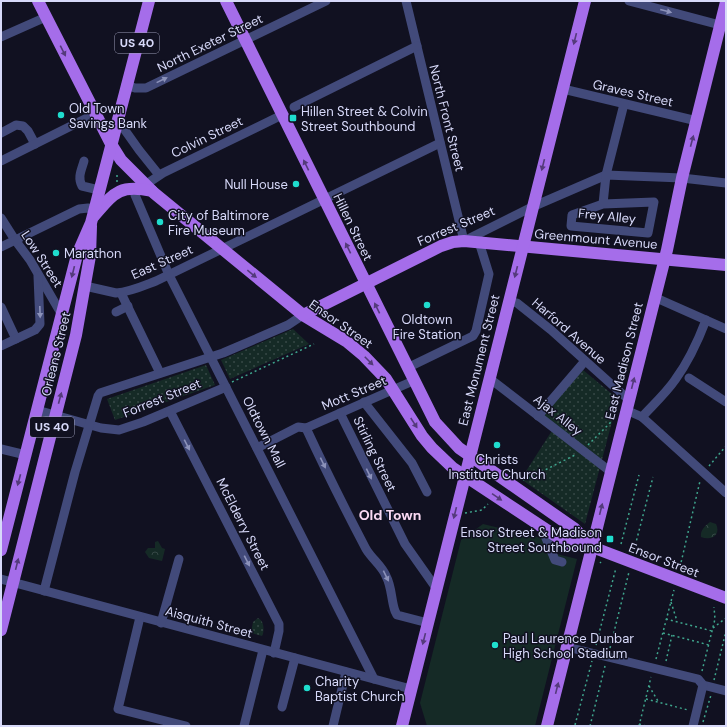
<svg xmlns="http://www.w3.org/2000/svg" width="727" height="727" font-family="'DM Sans',sans-serif">
	<defs>
		<pattern id="grass-dots" width="8" height="8" patternUnits="userSpaceOnUse"><rect width="8" height="8" fill="#152a26"/><path d="M2 2h.1M6 6h.1" fill="none" stroke="#364846" stroke-width="1.8" stroke-linecap="round"/></pattern>
		<pattern id="park-crowns" width="20" height="18" patternUnits="userSpaceOnUse"><rect width="20" height="18" fill="#152a26"/><path d="M2 6a3 3 0 1 1 6 0M12 15a3 3 0 1 1 6 0" fill="none" stroke="#364846"/></pattern>
	</defs>
	<rect width="100%" height="100%" fill="#111121"/>
	<g fill="url(#grass-dots)">
		<path d="M293 329 309 344 230 379 221 360Z"/>
		<path d="M206 365 215 385 115 420 107 399Z"/>
		<path d="M583 370 618 399 585 524 521 479 555 426 543 415Z"/>
		<path d="M258 618C264 621 264 629 263 634L262 636 251 633 253 622Z"/>
	</g>
	<g fill="url(#park-crowns)">
		<path d="M710 522 716 524C721 535 712 541 701 537 700 530 705 526 710 522Z"/>
		<path d="M158 541 162 548 165 549 162 561 149 558 145 552 148 548H155V542Z"/>
	</g>
	<path fill="#152a26" d="M483 524 542 538 557 554 577 559 535 726H427L420 703 461 540Z"/>
	<g fill="none" stroke-linecap="round" stroke-linejoin="round">
		<g stroke="#3fa58d" stroke-width="1.5" stroke-dasharray="2 3" stroke-linecap="butt">
			<path d="M117 175V183"/>
			<path d="M232 382 314 344"/>
			<path d="M588 445 612 421"/>
			<path d="M709 466 726 446"/>
			<path d="M523 480 529 478 575 455"/>
			<path d="M465 513 482 510 488 504"/>
			<path d="M621 544 639 475"/>
			<path d="M634 550 653 477"/>
			<path d="M600 562 601 563"/>
			<path d="M680 567 700 481"/>
			<path d="M671 602 677 621"/>
			<path d="M666 619 712 631"/>
			<path d="M713 628 726 618"/>
			<path d="M663 633 709 645"/>
			<path d="M596 645 616 568"/>
			<path d="M610 648 629 572"/>
			<path d="M656 659 674 590"/>
			<path d="M666 661 672 635"/>
			<path d="M702 671 715 619 714 607"/>
			<path d="M714 680 726 631"/>
			<path d="M649 686 658 701"/>
			<path d="M646 699 688 710"/>
			<path d="M703 722 711 695"/>
			<path d="M639 724 646 726"/>
			<path d="M575 725 592 661"/>
			<path d="M590 726 605 666"/>
			<path d="M639 726 651 677"/>
		</g>
		<g stroke="#424a7a" stroke-width="9">
			<path d="M406 1 464 241 532 207 606 175 682 178 726 183"/>
			<path d="M629 1 720 25"/>
			<path d="M1 37 46 17"/>
			<path d="M126 85 135 88H146L326 1"/>
			<path d="M563 89 697 121"/>
			<path d="M294 107 417 46"/>
			<path d="M117 119 139 150 159 175"/>
			<path d="M1 133 16 125 23 126 28 131 35 144"/>
			<path d="M1 161 95 114"/>
			<path d="M84 161C82 169 77 177 82 186L99 190"/>
			<path d="M145 185 163 173 282 115"/>
			<path d="M135 195 169 275 374 679"/>
			<path d="M603 204 654 202 648 233 571 226 572 215 603 204 606 175 624 104"/>
			<path d="M1 218 15 240 30 260 62 315"/>
			<path d="M1 247 79 209 88 208 94 209"/>
			<path d="M85 286 116 293C130 292 143 286 156 281L440 143"/>
			<path d="M121 293 160 373"/>
			<path d="M654 297 726 329"/>
			<path d="M509 301 517 303 551 330 629 400"/>
			<path d="M1 307 16 339"/>
			<path d="M116 312 128 306"/>
			<path d="M1 346 35 330 40 324 38 276"/>
			<path d="M407 368 473 336 476 331 489 274 479 242"/>
			<path d="M489 378 611 472"/>
			<path d="M689 378 726 402"/>
			<path d="M364 402 412 463 427 492"/>
			<path d="M37 410 101 428 119 430 143 422 226 387"/>
			<path d="M626 410 642 417 726 493"/>
			<path d="M170 411 279 624V631L274 653"/>
			<path d="M340 413 405 544 436 588"/>
			<path d="M538 416 585 361"/>
			<path d="M642 417C653 405 666 393 675 380 689 361 698 341 706 320"/>
			<path d="M306 428C325 469 345 509 366 549 372 559 382 566 386 576 392 587 391 600 395 611L397 615 401 616 428 623"/>
			<path d="M257 448 298 427 306 428 413 381"/>
			<path d="M1 449 26 455"/>
			<path d="M541 526 555 560 562 562"/>
			<path d="M1 579 411 689"/>
			<path d="M44 591 75 472 98 396 100 393 223 353 288 325 303 315"/>
			<path d="M140 617 118 709 186 726"/>
			<path d="M161 623 179 559"/>
			<path d="M567 647 698 679 703 685 726 691"/>
			<path d="M282 707 295 658"/>
			<path d="M244 726 263 650"/>
			<path d="M333 726 346 672"/>
			<path d="M693 726 703 685"/>
		</g>
		<g stroke="#a56dea" stroke-width="12">
			<path d="M38 1 111 144 121 160 154 193 303 315 346 341 364 356 386 379 422 436 432 448 453 468 568 544 592 547 726 598"/>
			<path d="M226 1 435 422 459 448 575 529 592 547"/>
			<path d="M94 216C114 193 119 184 152 191"/>
			<path d="M303 315 441 246 453 242 464 241 726 265"/>
			<path d="M1 550 77 255 91 223 149 1"/>
			<path d="M1 630 76 335 90 256 91 226"/>
			<path d="M402 726 585 1"/>
			<path d="M547 726 667 250 682 178 726 2"/>
		</g>
	</g>
	<defs><path id="oneway-solid" d="M-6-.8H1V-3.2L6.5 0L1 3.2V.8H-6Z"/></defs>
	<g fill="#8c92ba">
		<use href="#oneway-solid" transform="translate(666 11) rotate(15)"/>
		<use href="#oneway-solid" transform="translate(162 80) rotate(-26)"/>
		<use href="#oneway-solid" transform="translate(40 312) rotate(88)"/>
		<use href="#oneway-solid" transform="translate(187 445) rotate(63)"/>
		<use href="#oneway-solid" transform="translate(323 463) rotate(64)"/>
		<use href="#oneway-solid" transform="translate(369 474) rotate(64)"/>
		<use href="#oneway-solid" transform="translate(247 561) rotate(63)"/>
		<use href="#oneway-solid" transform="translate(386 576) rotate(64)"/>
	</g>
	<g fill="#543a7b">
		<use href="#oneway-solid" transform="translate(575 39) rotate(104)"/>
		<use href="#oneway-solid" transform="translate(63 51) rotate(63)"/>
		<use href="#oneway-solid" transform="translate(692 141) rotate(-75)"/>
		<use href="#oneway-solid" transform="translate(306 165) rotate(-116)"/>
		<use href="#oneway-solid" transform="translate(543 165) rotate(104)"/>
		<use href="#oneway-solid" transform="translate(348 248) rotate(-116)"/>
		<use href="#oneway-solid" transform="translate(73 272) rotate(104)"/>
		<use href="#oneway-solid" transform="translate(516 272) rotate(104)"/>
		<use href="#oneway-solid" transform="translate(252 274) rotate(39)"/>
		<use href="#oneway-solid" transform="translate(377 308) rotate(-116)"/>
		<use href="#oneway-solid" transform="translate(369 361) rotate(45)"/>
		<use href="#oneway-solid" transform="translate(633 383) rotate(-76)"/>
		<use href="#oneway-solid" transform="translate(60 398) rotate(-75)"/>
		<use href="#oneway-solid" transform="translate(414 423) rotate(57)"/>
		<use href="#oneway-solid" transform="translate(19 480) rotate(105)"/>
		<use href="#oneway-solid" transform="translate(497 497) rotate(34)"/>
		<use href="#oneway-solid" transform="translate(601 509) rotate(-76)"/>
		<use href="#oneway-solid" transform="translate(455 513) rotate(104)"/>
		<use href="#oneway-solid" transform="translate(17 564) rotate(-76)"/>
		<use href="#oneway-solid" transform="translate(424 639) rotate(104)"/>
		<use href="#oneway-solid" transform="translate(557 688) rotate(-76)"/>
	</g>
	<g fill="#1fddce" stroke="#111121" stroke-width="1.5">
		<circle cx="61" cy="115" r="4"/>
		<rect x="289" y="114" width="8" height="8" rx="2"/>
		<circle cx="296" cy="184" r="4"/>
		<circle cx="160" cy="222" r="4"/>
		<circle cx="56" cy="253" r="4"/>
		<circle cx="427" cy="305" r="4"/>
		<circle cx="497" cy="445" r="4"/>
		<rect x="606" y="535" width="8" height="8" rx="2"/>
		<circle cx="495" cy="645" r="4"/>
		<circle cx="307" cy="688" r="4"/>
	</g>
	<g text-anchor="middle" dominant-baseline="central" stroke-width="3" stroke-linejoin="round" paint-order="stroke">
		<g fill="#111121" stroke="#9c9db8" stroke-width="1">
			<rect x="115" y="33" width="44" height="20" rx="3"/>
			<rect x="30" y="417" width="44" height="20" rx="3"/>
		</g>
		<g font-size="12" font-weight="bold" fill="#d7d9f9">
			<text x="137" y="43">US 40</text>
			<text x="52" y="427">US 40</text>
		</g>
		<g font-size="13" fill="#d7d9f9" stroke="#111121">
			<text transform="translate(210 43) rotate(-26)">North Exeter Street</text>
			<text transform="translate(633 93) rotate(13)">Graves Street</text>
			<text transform="translate(447 118) rotate(76)">North Front Street</text>
			<text transform="translate(207 137) rotate(-26)">Colvin Street</text>
			<text transform="translate(607 216) rotate(6)">Frey Alley</text>
			<text transform="translate(456 226) rotate(-23)">Forrest Street</text>
			<text transform="translate(353 227) rotate(64)">Hillen Street</text>
			<text transform="translate(596 239) rotate(5)">Greenmount Avenue</text>
			<text transform="translate(42 259) rotate(57)">Low Street</text>
			<text transform="translate(162 262) rotate(-24)">East Street</text>
			<text transform="translate(341 324) rotate(35)">Ensor Street</text>
			<text transform="translate(569 331) rotate(41)">Harford Avenue</text>
			<text transform="translate(56 354) rotate(-76)">Orleans Street</text>
			<text transform="translate(479 360) rotate(-76)">East Monument Street</text>
			<text transform="translate(624 361) rotate(-76)">East Madison Street</text>
			<text transform="translate(354 393) rotate(-23)">Mott Street</text>
			<text transform="translate(162 398) rotate(-22)">Forrest Street</text>
			<text transform="translate(558 415) rotate(38)">Ajax Alley</text>
			<text transform="translate(264 432) rotate(63)">Oldtown Mall</text>
			<text transform="translate(375 454) rotate(64)">Stirling Street</text>
			<text transform="translate(243 524) rotate(63)">McElderry Street</text>
			<text transform="translate(664 560) rotate(21)">Ensor Street</text>
			<text transform="translate(209 622) rotate(15)">Aisquith Street</text>
		</g>
		<g font-size="13" fill="#d7d9f9" stroke="#111121" text-anchor="start">
			<text x="69" y="108">Old Town<tspan x="69" dy="15">Savings Bank</tspan></text>
			<text x="301" y="111">Hillen Street &amp; Colvin<tspan x="301" dy="15">Street Southbound</tspan></text>
			<text x="288" y="184" text-anchor="end">Null House</text>
			<text x="168" y="215">City of Baltimore<tspan x="168" dy="15">Fire Museum</tspan></text>
			<text x="64" y="253">Marathon</text>
			<text x="427" y="319" text-anchor="middle">Oldtown<tspan x="427" dy="15">Fire Station</tspan></text>
			<text x="497" y="459" text-anchor="middle">Christs<tspan x="497" dy="15">Institute Church</tspan></text>
			<text x="602" y="532" text-anchor="end">Ensor Street &amp; Madison<tspan x="602" dy="15">Street Southbound</tspan></text>
			<text x="503" y="638">Paul Laurence Dunbar<tspan x="503" dy="15">High School Stadium</tspan></text>
			<text x="315" y="681">Charity<tspan x="315" dy="15">Baptist Church</tspan></text>
		</g>
		<g font-size="14" font-weight="bold" fill="#fad9f3" stroke="#111121">
			<text x="390" y="515">Old Town</text>
		</g>
	</g>
	<rect width="727" height="727" fill="none" stroke="#d7d9f9" stroke-width="4"/>
</svg>
